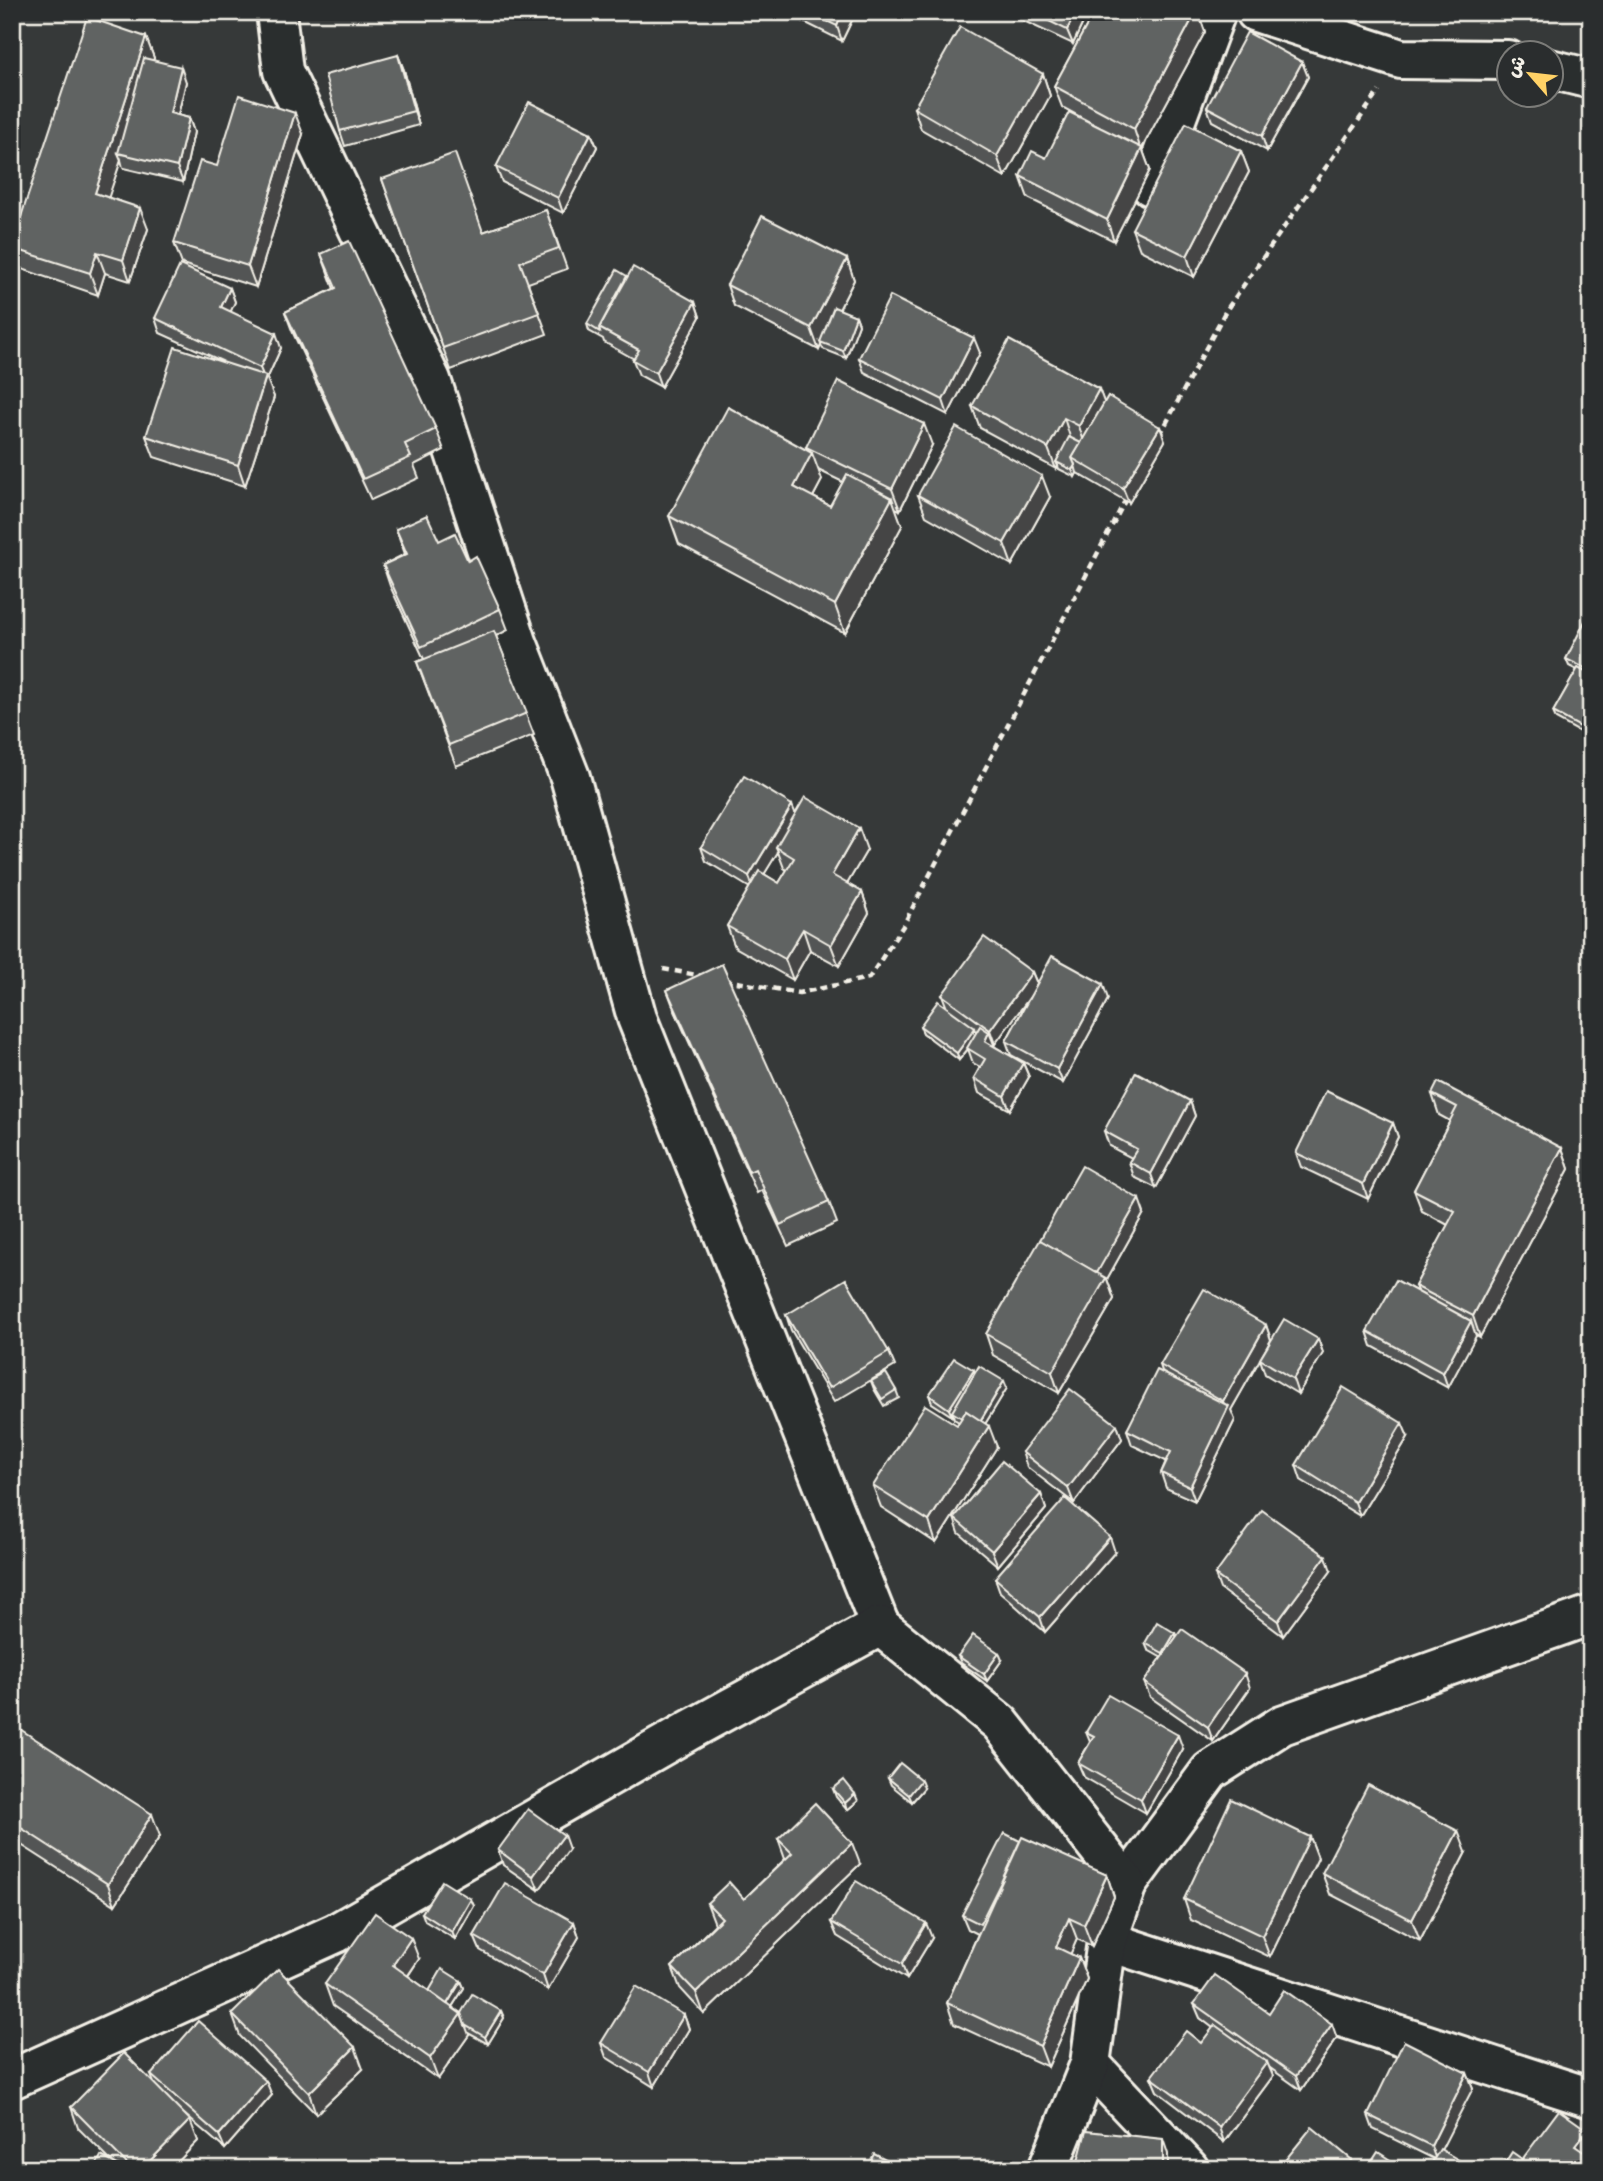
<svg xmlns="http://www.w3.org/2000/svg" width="1603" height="2181" font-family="'Shantell Sans','Playpen Sans Arabic',sans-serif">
	<rect width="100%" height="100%" fill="#363939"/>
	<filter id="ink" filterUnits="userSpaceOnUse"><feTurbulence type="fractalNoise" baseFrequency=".0143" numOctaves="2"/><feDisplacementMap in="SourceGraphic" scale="14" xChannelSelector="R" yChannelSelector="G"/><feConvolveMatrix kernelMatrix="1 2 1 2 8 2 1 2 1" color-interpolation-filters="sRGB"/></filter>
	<g filter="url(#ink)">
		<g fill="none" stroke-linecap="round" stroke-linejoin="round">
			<g stroke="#f4f1e8" stroke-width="44">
				<g id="minor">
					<path d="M276 12 283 71 431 380 517 642 570 777 637 1018 880 1626"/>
					<path d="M1256 12 1401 59 1508 60"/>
					<path d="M1550 69 1591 79"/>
					<path d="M1151 186 1216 12"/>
					<path d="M1127 1884 1210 1771 1282 1725 1591 1615"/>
					<path d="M1107 1941 1591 2098"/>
					<path d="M1090 2064 1189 2169"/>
					<path d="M12 2079 336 1933 690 1730 880 1626 1000 1723 1127 1884 1107 1941 1090 2064 1048 2169"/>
				</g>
			</g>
			<g stroke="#f4f1e8" stroke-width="4.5" stroke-dasharray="7 5" stroke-linecap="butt">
				<path d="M1160 435 1225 312 1379 91"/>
				<path d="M663 969 703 976"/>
				<path d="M725 980 799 993 869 978 903 926 1128 495"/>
			</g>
			<use href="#minor" stroke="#2a2d2e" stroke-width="38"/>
		</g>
		<g fill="#535554" stroke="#f4f1e8" stroke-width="2" fill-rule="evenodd">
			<path d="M784 12H856L842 41Z"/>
			<path d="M998 12H1088L1073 44 1015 17 1014 14 1012 19Z"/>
			<path d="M1094 12H1198L1205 32 1142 148 1150 170 1114 241 1028 198 1020 176 1046 158 1097 126 1062 107 1054 86Z"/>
			<path d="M146 37 154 58 153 60 186 82 178 115 189 118 194 132 183 182 123 168 121 160 108 197 148 229 130 281 105 273 98 295 19 268 12 250V244Z"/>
			<path d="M398 55 404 70 419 125 345 146 340 131Z"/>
			<path d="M1302 62 1308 77 1267 151 1212 121 1207 107Z"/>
			<path d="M1043 74 1050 96 1005 177 921 129 914 108Z"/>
			<path d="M591 133 597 147 563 213 502 182 496 167Z"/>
			<path d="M303 134 256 287 182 264 174 243 217 166Z"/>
			<path d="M1241 151 1249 172 1194 277 1140 250 1132 229Z"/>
			<path d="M382 179 483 232 546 210 567 269 528 283 547 334 451 370Z"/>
			<path d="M321 254 436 429 444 450 414 465 419 478 371 500 293 333 285 312 334 289Z"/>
			<path d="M847 259 854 280 839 310 856 316 859 324 846 358 823 349 821 345 819 350 734 306 727 285Z"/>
			<path d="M627 276 695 302 700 317 661 387 639 375 633 360 634 359 604 342 603 339 589 331 587 324Z"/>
			<path d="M230 288 235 302 230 312 281 348 267 379 274 397 245 486 154 457 146 436 222 361 160 333 155 318Z"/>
			<path d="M980 353 948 415 864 372 859 358Z"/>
			<path d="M1099 389 1104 403 1160 427 1165 441 1129 503 1077 473 1075 477 1059 469 1058 466 1056 469 980 428 972 406Z"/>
			<path d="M932 445 900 510 895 508 902 526 845 633 679 544 669 516 807 450 806 447ZM818 470 843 482 830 506 813 497 822 480Z"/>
			<path d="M918 495 1050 497 1012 565 926 516Z"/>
			<path d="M396 529 439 541 500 609 508 630 496 636 534 735 456 766 417 662 424 659 390 586 383 565 405 554Z"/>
			<path d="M1591 616V730L1589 728 1585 735 1556 719 1553 712 1577 670 1569 666 1566 659Z"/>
			<path d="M795 813 867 850 847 884 862 892 869 913 839 966 810 950 793 980 735 947 727 926 750 888 706 861 701 847ZM778 852 784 868 787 870 779 883 764 874Z"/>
			<path d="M1032 972 1037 984 1108 999 1063 1083 1011 1055 1006 1041 1030 996 995 1044 993 1043 994 1046 1023 1063 1029 1077 1010 1110 979 1093 974 1078 980 1067 973 1063 968 1049 959 1060 923 1033 920 1026 947 1008 942 995Z"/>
			<path d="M667 990 829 1202 837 1223 788 1246 762 1190 757 1193 675 1011Z"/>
			<path d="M1432 1094 1562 1148 1569 1169 1480 1337 1476 1335 1448 1388 1372 1346 1367 1331 1417 1291 1415 1286 1448 1225 1422 1211 1414 1190 1450 1121 1439 1115Z"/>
			<path d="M1190 1101 1195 1116 1156 1188 1134 1177 1129 1162 1132 1158 1109 1146 1104 1131Z"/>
			<path d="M1393 1123 1398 1137 1368 1199 1301 1167 1296 1153Z"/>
			<path d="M1144 1213 1107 1279 1114 1299 1059 1393 993 1355 986 1334Z"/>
			<path d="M786 1315 889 1352 895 1366 834 1402 791 1330Z"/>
			<path d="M1266 1325 1271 1340 1231 1410 1235 1420 1195 1501 1166 1488 1161 1473 1166 1461 1132 1445 1127 1430 1163 1374 1160 1365Z"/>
			<path d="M1318 1339 1323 1353 1298 1394 1265 1374 1260 1359Z"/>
			<path d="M974 1370 975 1373 1007 1388 985 1424 997 1447 936 1543 881 1507 873 1486 957 1425 959 1422 954 1419 953 1414 952 1416 932 1403 929 1395Z"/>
			<path d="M871 1381 896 1390 899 1398 884 1406 874 1389Z"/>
			<path d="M1117 1425 1122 1439 1074 1503 1027 1467 1022 1452Z"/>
			<path d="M1408 1437 1360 1516 1301 1480 1296 1465Z"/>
			<path d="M1041 1494 1046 1509 998 1566 959 1533 954 1518Z"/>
			<path d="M1115 1552 1045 1632 1000 1592 995 1578Z"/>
			<path d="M1331 1571 1283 1636 1220 1589 1215 1575Z"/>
			<path d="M1175 1633 1176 1637 1250 1688 1213 1741 1150 1697 1144 1682 1162 1658 1148 1650 1145 1643Z"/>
			<path d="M958 1656 1002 1660 987 1681 961 1663Z"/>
			<path d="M12 1724 160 1836 115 1905 12 1839Z"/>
			<path d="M1086 1732 1183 1749 1146 1813 1084 1777 1078 1763 1090 1742Z"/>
			<path d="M888 1778 924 1788 912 1802 891 1785Z"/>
			<path d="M833 1789 858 1801 847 1810 836 1797Z"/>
			<path d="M1310 1837 1318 1858 1270 1957 1191 1920 1184 1899Z"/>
			<path d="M778 1839 860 1864 704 2014 680 1988 672 1967 715 1924 707 1903 744 1899 785 1859Z"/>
			<path d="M1020 1841 1107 1875 1114 1897 1092 1946 1077 1939 1070 1954 1079 1958 1087 1979 1048 2067 954 2024 947 2003 978 1934 968 1929 962 1915Z"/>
			<path d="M569 1849 539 1890 503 1865 498 1850Z"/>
			<path d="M1466 1852 1420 1941 1330 1894 1322 1873Z"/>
			<path d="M474 1906 455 1939 425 1921 422 1913Z"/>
			<path d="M574 1922 579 1937 548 1990 480 1950 474 1936Z"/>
			<path d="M831 1922 932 1938 907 1979 837 1936Z"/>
			<path d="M419 1959 408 1976 429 1991 461 1981 464 1988 452 2007 461 2013 501 2011 504 2018 488 2044 468 2033 469 2035 438 2079 333 2006 325 1984Z"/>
			<path d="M1194 2004 1269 2013 1337 2038 1301 2090 1270 2068 1273 2076 1224 2142 1157 2091 1151 2077 1201 2043 1213 2028 1200 2018Z"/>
			<path d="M232 2014 363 2069 316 2114 240 2036Z"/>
			<path d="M684 2015 689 2029 654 2087 606 2057 601 2043Z"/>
			<path d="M1467 2073 1473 2088 1434 2159 1373 2129 1368 2115Z"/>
			<path d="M151 2075 272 2095 225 2149 184 2114 198 2141 171 2169H94L112 2162 78 2128 71 2107 154 2083Z"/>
		</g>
		<g fill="#444545" stroke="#f4f1e8" stroke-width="2">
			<path d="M843 12H856L842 41 837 26Z"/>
			<path d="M1009 12H1013L1014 14 1012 19Z"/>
			<path d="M1076 12H1088L1073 44 1067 30Z"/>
			<path d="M1196 12H1198L1205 32 1142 148 1150 170 1114 241 1107 220 1141 150 1134 129Z"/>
			<path d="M146 37 154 58 122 154 118 153 121 160 103 214 95 193Z"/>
			<path d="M398 55 404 70 419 125 414 111Z"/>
			<path d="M1302 62 1308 77 1267 151 1262 136Z"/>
			<path d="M181 67 186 82 175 127 170 113Z"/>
			<path d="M1043 74 1050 96 1005 177 997 156Z"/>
			<path d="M295 113 303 134 256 287 248 266Z"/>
			<path d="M189 118 194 132 183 182 177 167Z"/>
			<path d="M591 133 597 147 563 213 558 198Z"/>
			<path d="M1241 151 1249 172 1194 277 1187 256Z"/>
			<path d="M140 208 148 229 130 281 123 260Z"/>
			<path d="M97 252 105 273 98 295 90 273Z"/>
			<path d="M847 259 854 280 822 343 820 342 821 345 819 350 811 328Z"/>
			<path d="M230 288 235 302 226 322 221 307Z"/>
			<path d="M695 302 700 317 661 387 656 373Z"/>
			<path d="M856 316 859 324 846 358 843 351Z"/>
			<path d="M276 333 281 348 267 379 274 397 245 486 238 465 265 380 260 368Z"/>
			<path d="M974 338 980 353 948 415 943 400Z"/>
			<path d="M1099 389 1107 410 1086 448 1079 426Z"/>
			<path d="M1064 418 1071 440 1056 462 1058 466 1056 469 1048 448Z"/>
			<path d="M924 424 932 445 900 510 892 489Z"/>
			<path d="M1160 427 1165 441 1129 503 1123 488Z"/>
			<path d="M812 453 822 480 804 514 794 487Z"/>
			<path d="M1075 465 1077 473 1075 477 1072 470Z"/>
			<path d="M1042 476 1050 497 1012 565 1004 543Z"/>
			<path d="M892 498 902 526 845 633 835 605Z"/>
			<path d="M1587 720 1589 728 1585 735 1582 728Z"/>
			<path d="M792 805 798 820 776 847 778 852 754 891 749 876Z"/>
			<path d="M859 828 867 850 840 896 832 875Z"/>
			<path d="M862 892 869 913 839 966 831 945Z"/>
			<path d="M803 929 810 950 793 980 785 959Z"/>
			<path d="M1032 972 1038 986 995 1044 990 1030Z"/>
			<path d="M1103 984 1108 999 1063 1083 1057 1069Z"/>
			<path d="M975 1028 978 1036 959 1060 957 1053Z"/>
			<path d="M989 1032 995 1047 985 1041Z"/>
			<path d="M1023 1063 1029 1077 1010 1110 1004 1096Z"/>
			<path d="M1190 1101 1195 1116 1156 1188 1151 1174Z"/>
			<path d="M1393 1123 1398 1137 1368 1199 1363 1184Z"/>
			<path d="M1562 1148 1569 1169 1480 1337 1473 1316Z"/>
			<path d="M1139 1199 1144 1213 1107 1279 1114 1299 1059 1393 1052 1372 1095 1275Z"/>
			<path d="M1471 1321 1476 1336 1448 1388 1443 1373Z"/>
			<path d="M1266 1325 1271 1340 1231 1410 1235 1420 1195 1501 1190 1487 1226 1412 1223 1401Z"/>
			<path d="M1318 1339 1323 1353 1298 1394 1293 1379Z"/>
			<path d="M974 1370 976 1378 952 1412 953 1414 952 1416 949 1409Z"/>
			<path d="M1004 1381 1007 1388 979 1434 977 1427Z"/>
			<path d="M1402 1423 1408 1437 1360 1516 1355 1502Z"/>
			<path d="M1117 1425 1122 1439 1074 1503 1068 1488Z"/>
			<path d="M989 1426 997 1447 936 1543 929 1521Z"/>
			<path d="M1041 1494 1046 1509 998 1566 992 1551Z"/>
			<path d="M1110 1537 1115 1552 1045 1632 1040 1617Z"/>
			<path d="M1326 1556 1331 1571 1283 1636 1278 1621Z"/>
			<path d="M1175 1633 1178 1640 1166 1661 1163 1653Z"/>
			<path d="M999 1653 1002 1660 987 1681 984 1674Z"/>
			<path d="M1245 1673 1250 1688 1213 1741 1208 1727Z"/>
			<path d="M1178 1735 1183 1749 1146 1813 1141 1799Z"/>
			<path d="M921 1780 924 1788 912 1802 909 1795Z"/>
			<path d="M855 1794 858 1801 847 1810 845 1803Z"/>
			<path d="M152 1814 160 1836 115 1905 108 1884Z"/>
			<path d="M1458 1831 1466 1852 1420 1941 1412 1920Z"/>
			<path d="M564 1835 569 1849 539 1890 533 1876Z"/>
			<path d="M1310 1837 1318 1858 1270 1957 1262 1936Z"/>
			<path d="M852 1843 860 1864 704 2014 696 1992Z"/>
			<path d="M1107 1875 1114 1897 1092 1946 1084 1925Z"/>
			<path d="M471 1899 474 1906 455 1939 452 1932Z"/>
			<path d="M1069 1918 1077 1939 1064 1969 1056 1947Z"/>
			<path d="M574 1922 579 1937 548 1990 543 1975Z"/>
			<path d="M926 1923 932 1938 907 1979 902 1964Z"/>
			<path d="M411 1938 419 1959 400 1987 393 1965Z"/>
			<path d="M1079 1958 1087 1979 1048 2067 1040 2046Z"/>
			<path d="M461 1981 464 1988 448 2013 446 2006Z"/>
			<path d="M501 2011 504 2018 488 2044 485 2037Z"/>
			<path d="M461 2014 469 2035 438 2079 430 2058Z"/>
			<path d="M684 2015 689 2029 654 2087 649 2072Z"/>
			<path d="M1332 2024 1337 2038 1301 2090 1296 2076Z"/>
			<path d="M355 2047 363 2069 316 2114 309 2093Z"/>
			<path d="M1267 2062 1273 2076 1224 2142 1219 2127Z"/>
			<path d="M1467 2073 1473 2088 1436 2160 1431 2146Z"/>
			<path d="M266 2081 272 2095 225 2149 219 2135Z"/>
			<path d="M190 2120 198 2141 171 2169H142Z"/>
			<path d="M1587 2130 1591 2140V2147L1580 2160 1575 2146Z"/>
			<path d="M1163 2139 1168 2154V2169H1163Z"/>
			<path d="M1352 2160 1355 2169H1345Z"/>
		</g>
		<g fill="#616362" stroke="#f4f1e8" stroke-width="2">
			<path d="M808 12H843L837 26Z"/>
			<path d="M1031 12H1076L1067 30Z"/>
			<path d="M1094 12H1196L1134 129 1054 86Z"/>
			<path d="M87 17 146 37 95 193 140 208 123 260 97 252 90 273 12 248V244Z"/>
			<path d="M960 27 1043 74 997 156 914 108Z"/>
			<path d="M1247 32 1302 62 1262 136 1207 107Z"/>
			<path d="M398 55 414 111 340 131 325 75Z"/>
			<path d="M144 58 181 67 170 113 189 118 177 167 118 153Z"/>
			<path d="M239 95 295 113 248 266 174 243 200 161 217 166Z"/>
			<path d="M529 102 591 133 558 198 496 167Z"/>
			<path d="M1069 112 1142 148 1107 220 1020 176 1032 151 1046 158Z"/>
			<path d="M1186 123 1241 151 1187 256 1132 229Z"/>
			<path d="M455 153 483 232 546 210 559 248 520 262 539 313 443 348 382 179Z"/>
			<path d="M762 216 847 259 811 328 727 285Z"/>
			<path d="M349 241 436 429 405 444 411 457 363 479 285 312 336 288 321 254Z"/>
			<path d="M180 265 230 288 221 307 276 333 260 368 155 318Z"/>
			<path d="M633 267 695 302 656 373 633 360 639 350 599 328Z"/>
			<path d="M617 270 627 276 599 328 600 332 587 324Z"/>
			<path d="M890 296 974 338 943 400 859 358Z"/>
			<path d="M834 307 856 316 843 351 820 342Z"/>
			<path d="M1009 340 1099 389 1079 426 1064 418 1048 448 972 406Z"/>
			<path d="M175 347 266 376 238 465 146 436Z"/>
			<path d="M838 381 924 424 892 489 806 447Z"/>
			<path d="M1108 396 1160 427 1123 488 1072 458Z"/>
			<path d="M728 407 812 453 794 487 830 506 847 474 892 498 835 605 669 516Z"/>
			<path d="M956 427 1042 476 1004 543 918 495Z"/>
			<path d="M1069 437 1081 443 1072 458 1075 465 1072 470 1056 462Z"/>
			<path d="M427 515 439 541 455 533 468 561 476 556 500 609 421 647 383 565 407 554 396 529Z"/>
			<path d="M1588 615 1591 616V671L1566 659Z"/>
			<path d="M494 631 527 713 449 745 417 662Z"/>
			<path d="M1578 668 1591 675V706L1584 714 1587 720 1582 728 1553 712Z"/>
			<path d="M1591 706V719L1584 714Z"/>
			<path d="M744 776 792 805 749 876 701 847Z"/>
			<path d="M805 797 859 828 832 875 862 892 831 945 803 929 785 959 727 926 759 871 779 883 794 858 776 847Z"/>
			<path d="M984 937 1032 972 990 1030 942 995Z"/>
			<path d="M1052 956 1103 984 1057 1069 1006 1041Z"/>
			<path d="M722 964 829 1202 780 1225 755 1169 749 1172 667 990Z"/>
			<path d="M938 1001 975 1028 957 1053 920 1026Z"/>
			<path d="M980 1026 989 1032 985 1041 1023 1063 1004 1096 974 1078 985 1059 967 1048Z"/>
			<path d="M1136 1072 1190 1101 1151 1174 1129 1162 1137 1149 1104 1131Z"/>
			<path d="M1438 1082 1562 1148 1473 1316 1415 1286 1455 1211 1414 1190 1457 1107 1432 1094Z"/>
			<path d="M1326 1091 1393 1123 1363 1184 1296 1153Z"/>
			<path d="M1082 1166 1139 1199 1097 1273 1040 1240Z"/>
			<path d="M1040 1240 1106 1278 1052 1372 986 1334Z"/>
			<path d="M846 1279 889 1352 829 1388 786 1315Z"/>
			<path d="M1396 1280 1471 1321 1443 1373 1367 1331Z"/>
			<path d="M1204 1289 1266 1325 1223 1401 1160 1365Z"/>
			<path d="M1284 1319 1318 1339 1293 1379 1260 1359Z"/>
			<path d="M954 1358 974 1370 949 1409 929 1395Z"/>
			<path d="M979 1366 1004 1381 980 1421 966 1411 962 1418 952 1412Z"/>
			<path d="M1157 1370 1229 1406 1190 1487 1161 1473 1171 1452 1127 1430Z"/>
			<path d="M886 1373 896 1390 882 1399 871 1381Z"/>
			<path d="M1343 1387 1402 1423 1355 1502 1296 1465Z"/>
			<path d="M1070 1389 1117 1425 1068 1488 1022 1452Z"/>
			<path d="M925 1405 957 1425 966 1411 989 1426 929 1521 873 1486Z"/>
			<path d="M1002 1461 1041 1494 992 1551 954 1518Z"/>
			<path d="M1065 1498 1110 1537 1040 1617 995 1578Z"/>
			<path d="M1262 1510 1326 1556 1278 1621 1215 1575Z"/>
			<path d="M1157 1622 1175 1633 1163 1653 1145 1643Z"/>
			<path d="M1182 1629 1245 1673 1208 1727 1144 1682Z"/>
			<path d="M973 1635 999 1653 984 1674 958 1656Z"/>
			<path d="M1108 1695 1178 1735 1141 1799 1078 1763 1094 1736 1086 1732Z"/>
			<path d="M12 1724 152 1814 108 1884 12 1822Z"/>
			<path d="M900 1763 921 1780 909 1795 888 1778Z"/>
			<path d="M844 1780 855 1794 845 1803 833 1789Z"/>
			<path d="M1368 1785 1458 1831 1412 1920 1322 1873Z"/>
			<path d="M1231 1799 1310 1837 1262 1936 1184 1899Z"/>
			<path d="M815 1803 852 1843 696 1992 672 1967 722 1918 707 1903 729 1882 744 1899 792 1853 778 1839Z"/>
			<path d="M528 1809 564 1835 533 1876 498 1850Z"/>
			<path d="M1004 1833 1020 1841 1002 1880 980 1924 962 1915Z"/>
			<path d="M1022 1837 1107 1875 1084 1925 1069 1918 1056 1947 1079 1958 1040 2046 947 2003Z"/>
			<path d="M442 1881 471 1899 452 1932 422 1913Z"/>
			<path d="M856 1881 926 1923 902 1964 831 1922Z"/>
			<path d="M505 1883 574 1922 543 1975 474 1936Z"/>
			<path d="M375 1913 411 1938 393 1965 461 2014 430 2058 325 1984Z"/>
			<path d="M278 1969 355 2047 309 2093 232 2014Z"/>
			<path d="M442 1969 461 1981 447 2004 429 1991Z"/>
			<path d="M1215 1975 1269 2013 1284 1990 1332 2024 1296 2076 1194 2004Z"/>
			<path d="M636 1986 684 2015 649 2072 601 2043Z"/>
			<path d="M472 1994 501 2011 485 2037 465 2025 461 2013Z"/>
			<path d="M198 2021 266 2081 219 2135 151 2075Z"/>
			<path d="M1215 2025 1267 2062 1219 2127 1151 2077 1186 2031 1201 2043Z"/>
			<path d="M1404 2041 1467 2073 1431 2146 1368 2115Z"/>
			<path d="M124 2053 190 2120 142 2169H132L71 2107Z"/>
			<path d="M1559 2110 1587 2130 1575 2146 1591 2157V2166L1589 2169H1515Z"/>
			<path d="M1312 2127 1352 2160 1345 2169H1278Z"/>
			<path d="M1086 2131 1163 2139V2169H1076Z"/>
			<path d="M1440 2149 1474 2169H1428Z"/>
			<path d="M1378 2152 1404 2169H1367Z"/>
			<path d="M1512 2152 1522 2159 1515 2169H1501Z"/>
			<path d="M874 2154 903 2169H866Z"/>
			<path d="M101 2156 125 2169H94Z"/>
			<path d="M15 2165 30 2169H14Z"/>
		</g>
	</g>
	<rect width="1603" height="2181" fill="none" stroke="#2a2d2e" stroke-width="42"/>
	<rect x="21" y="21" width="1561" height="2139" fill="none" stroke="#f4f1e8" stroke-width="2.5" filter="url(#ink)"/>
	<g transform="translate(1530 74) rotate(298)"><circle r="33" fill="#2a2d2e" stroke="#7b7b78" stroke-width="2"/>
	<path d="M0-5L12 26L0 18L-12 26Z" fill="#ffd166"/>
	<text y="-10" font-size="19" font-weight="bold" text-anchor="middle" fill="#f4f1e8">ش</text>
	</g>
</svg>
